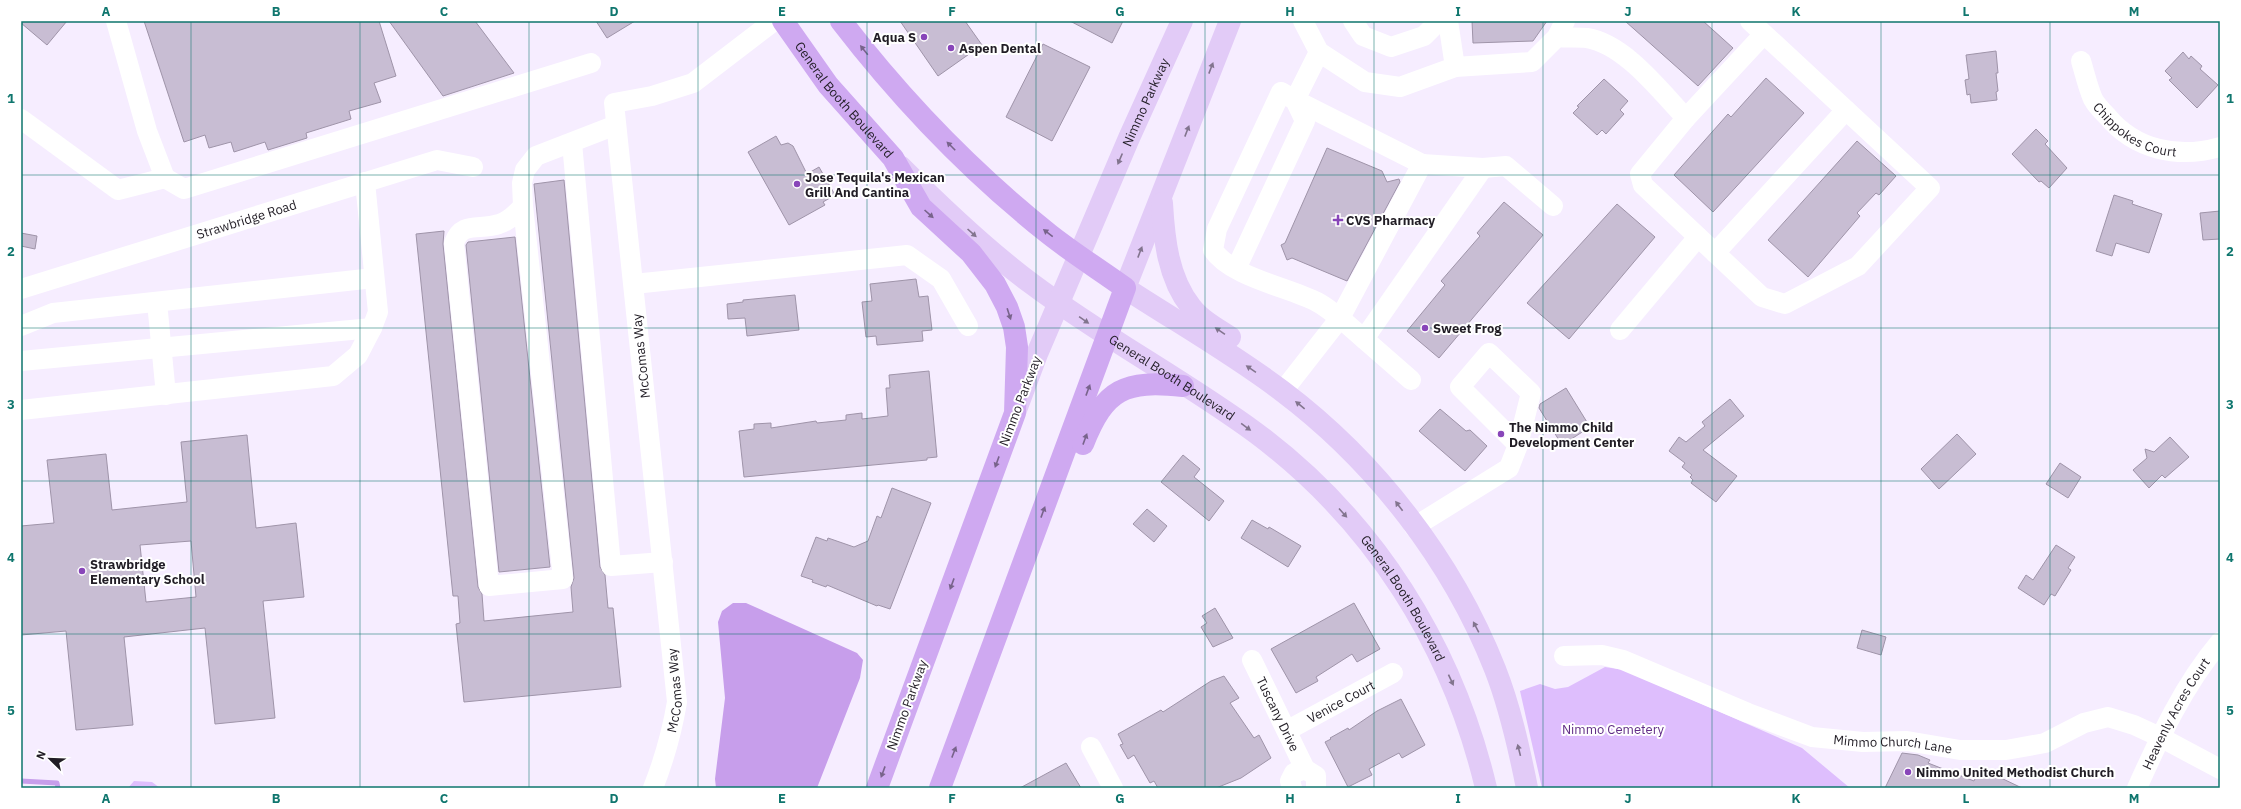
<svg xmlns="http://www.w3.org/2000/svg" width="2241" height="809" font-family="'IBM Plex Sans',sans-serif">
	<rect width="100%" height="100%" fill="#f6edff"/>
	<g fill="#debefd">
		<path d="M1605 667 1624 670 1802 748 1850 788H1542L1520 691 1540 684 1555 689 1568 687Z"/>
		<path d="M134 781 152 782 160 788H128Z"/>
	</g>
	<path fill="#c79eeb" d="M733 603H746L857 653 863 660 860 678 817 788H716L715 779 725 698 718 622 722 611Z"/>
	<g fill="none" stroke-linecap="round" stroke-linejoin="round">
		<path stroke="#c79eeb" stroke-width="5" d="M21 781 57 783 58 788"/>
	</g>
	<g fill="#c8bdd3" stroke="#9f94a9" fill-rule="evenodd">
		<path d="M21 21H67L47 45 21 23Z"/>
		<path d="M144 21H379L396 76 374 83 381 102 349 111 351 119 306 133 307 138 268 150 265 142 234 152 231 142 209 148 205 135 184 142Z"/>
		<path d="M389 21H475L514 73 443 96Z"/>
		<path d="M596 21H635L607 38Z"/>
		<path d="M900 21H965L982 45 938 76Z"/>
		<path d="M1070 21H1123L1112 43Z"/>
		<path d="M1472 21H1547L1533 41 1473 43Z"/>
		<path d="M1625 21H1703L1733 48 1698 86Z"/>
		<path d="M1043 44 1090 67 1052 141 1006 117Z"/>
		<path d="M1996 51 1998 73H1996L1998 91 1996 92 1997 100 1971 103 1970 94 1967 95 1965 80 1969 79 1966 55Z"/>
		<path d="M2183 52 2189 59 2191 56 2202 66 2200 69 2218 85 2197 108 2169 80 2172 78 2165 71Z"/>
		<path d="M1766 78 1804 113 1713 212 1674 175 1728 114 1731 117Z"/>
		<path d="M1604 79 1628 101 1620 110 1624 114 1606 134 1602 130 1597 135 1573 113 1579 107 1577 106Z"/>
		<path d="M2036 129 2048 141 2045 144 2067 168 2049 188 2041 181 2039 182 2012 154Z"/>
		<path d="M776 136 781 145 788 143 793 146 807 174 819 167 835 195 823 202 825 205 789 225 748 152Z"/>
		<path d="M1857 141 1896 176 1879 195 1876 193 1857 213 1860 216 1808 277 1768 240Z"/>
		<path d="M1327 148 1382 171 1387 182 1399 179 1400 182 1347 281 1292 258 1287 260 1281 245 1285 243Z"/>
		<path d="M564 180 600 567 605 575 608 608H613L621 687 464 702 456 624 460 623 458 596H453L416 234 444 231 443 244 478 587 482 594 484 621 573 612 571 587 574 578 534 184Z"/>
		<path d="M2114 195 2133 201 2132 204 2162 214 2149 253 2116 243 2112 256 2096 251Z"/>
		<path d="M1504 202 1543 235 1439 358 1407 331 1445 285 1441 281 1480 236 1477 233Z"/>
		<path d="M1617 204 1655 237 1569 339 1527 303Z"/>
		<path d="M2220 211V239L2203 240 2200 213Z"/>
		<path d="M21 233 37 236 35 249 21 246Z"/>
		<path d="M515 237 550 567 499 572 466 245 468 242Z"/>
		<path d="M916 279 919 297 928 296 932 330 922 331 923 341 877 345 876 336 866 337 862 302 872 301 870 284Z"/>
		<path d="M795 295 799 330 747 336 745 318 728 319 727 304 743 302V300Z"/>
		<path d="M929 371 937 457 927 458V460L744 477 739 431 754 429V424L771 423V428L816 421 817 423 846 420V415L862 413V419L888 416 886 388H890L889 375Z"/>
		<path d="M1566 388 1590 427 1562 445 1539 408 1540 404Z"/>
		<path d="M1730 399 1744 416 1703 450 1737 476 1716 502 1691 483 1693 480 1690 477 1692 475 1682 467 1685 463 1669 451 1679 437 1686 442 1705 426 1702 422Z"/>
		<path d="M1440 409 1466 431 1470 430 1487 446 1465 471 1419 431Z"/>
		<path d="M1957 434 1976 454 1939 489 1921 469Z"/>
		<path d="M247 435 256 528 296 523 304 597 263 601 275 718 215 724 205 628 124 637 133 725 76 730 66 631 21 635V526L54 523 47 460 106 454 112 510 187 502 181 442ZM191 541 196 597 146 602 140 545Z"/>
		<path d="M2170 437 2189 457 2165 478 2162 475 2149 488 2133 470 2147 458 2145 449 2154 452Z"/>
		<path d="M1183 455 1200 469 1194 477 1224 501 1209 521 1161 482Z"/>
		<path d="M2060 463 2081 477 2068 498 2046 484Z"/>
		<path d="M892 488 931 503 890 609 878 605 877 606 827 585 826 587 812 582 813 580 801 576 816 537 827 541 828 538 854 547 868 541 877 516 881 518Z"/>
		<path d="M1147 509 1167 526 1154 542 1133 524Z"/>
		<path d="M1252 520 1268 529 1269 527 1301 546 1288 567 1241 538Z"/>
		<path d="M2056 545 2075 557 2068 568 2071 570 2055 596 2051 594 2044 605 2018 588 2026 575 2033 580Z"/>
		<path d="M1354 603 1380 649 1357 662 1352 654 1316 677 1318 681 1296 693 1271 649Z"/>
		<path d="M1215 608 1233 638 1213 647 1201 627 1207 623 1202 616Z"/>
		<path d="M1862 630 1886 637 1881 655 1857 648Z"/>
		<path d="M1224 676 1239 698 1230 703 1254 738 1259 735 1271 758 1241 778 1216 788H1158L1154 781 1150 783 1134 755 1128 759 1120 745 1123 744 1118 734 1161 710 1163 712 1211 681Z"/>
		<path d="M1401 699 1425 745 1402 758 1399 753 1369 769 1372 775 1348 787 1325 742 1331 739 1330 738 1348 728 1349 730 1377 711Z"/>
		<path d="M1902 753 1918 755 1930 760 1928 763 1974 781 1980 768 2022 788H1885Z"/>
		<path d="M1066 763 1081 788H1020Z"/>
	</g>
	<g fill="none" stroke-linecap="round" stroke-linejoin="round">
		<g stroke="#fff" stroke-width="20">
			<path d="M116 21 147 131 165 178 184 189 591 63"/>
			<path d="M1303 21 1319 52 1365 82 1400 87 1455 67 1532 62 1557 37 1565 21"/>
			<path d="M1353 21 1363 36 1391 47 1424 36 1439 21"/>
			<path d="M1448 21 1455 67"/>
			<path d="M1750 21 1930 188 1858 266 1785 304 1762 297 1643 185 1640 174 1686 118 1764 34"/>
			<path d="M1557 37C1567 38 1577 37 1587 38 1625 44 1661 92 1686 118"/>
			<path id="s1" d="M2081 61C2085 74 2088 88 2093 99 2096 105 2102 111 2107 116 2135 150 2178 159 2220 147"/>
			<path d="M21 119 118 190 165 178"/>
			<path d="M572 143 611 566 663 562"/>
			<path d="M1422 164 1483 168 1506 166 1553 206"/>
			<path d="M523 206C516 214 509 221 499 224 480 231 462 220 454 243L489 586 563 579 523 206 522 183 525 170 536 156 616 125"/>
			<path d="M1715 253 1846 110"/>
			<path d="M1236 269 1305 121 1295 100 1281 92 1217 229 1213 250C1231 277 1288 287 1317 302 1325 306 1333 313 1340 318L1422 164 1295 100 1319 52"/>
			<path d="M634 284 907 255 941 279 968 326"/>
			<path id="s2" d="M21 289 437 160 473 167"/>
			<path d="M157 302 166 395"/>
			<path d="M21 326 53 313 374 278"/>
			<path d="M1620 330 1698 237"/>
			<path d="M1364 339 1483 168"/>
			<path d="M21 361 372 328"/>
			<path d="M1283 391 1340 318 1411 380"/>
			<path d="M21 410 333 376 358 355 372 328 378 312 365 182"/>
			<path d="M1414 527 1509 468 1518 445 1460 387 1489 353 1531 393 1518 445"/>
			<path id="s3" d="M1564 656 1602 655 1623 660 1748 713 1812 737 1863 742 1907 741 1960 750H2006L2045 743 2084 723 2108 717 2134 725 2160 737 2220 769"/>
			<path id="s4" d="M1252 660 1305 769"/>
			<path id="s5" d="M1288 730 1393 673"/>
			<path d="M1091 747 1113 788"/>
			<path id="s6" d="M653 788C664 760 672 732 677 702L614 103 652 96 693 83 774 21"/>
			<path d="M1292 788 1290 781 1294 773 1305 769 1316 776V788"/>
			<path id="s7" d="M2137 788C2160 737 2183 686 2220 642"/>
		</g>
		<g stroke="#e2cbf7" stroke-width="22">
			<path d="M1230 21 1125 288C1177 322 1232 353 1282 391 1375 461 1452 560 1495 669 1510 707 1519 748 1527 788"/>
			<path id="s8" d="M901 167C942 208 986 250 1032 284 1104 338 1184 380 1256 433 1374 521 1452 645 1486 788"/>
			<path d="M1162 203C1164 239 1168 278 1191 307 1201 320 1217 329 1230 337"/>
			<path id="s9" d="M1016 410 1037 354 1129 138 1182 21"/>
		</g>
		<g stroke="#cfa9f1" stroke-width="22">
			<path id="s10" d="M783 21 828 85 893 158 921 207 971 253 995 284 1007 307 1014 327 1017 347 1015 413 877 788"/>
			<path d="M841 21C901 99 971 172 1049 234 1073 253 1100 270 1125 288L940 788"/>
			<path d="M1083 444C1105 388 1125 380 1183 386"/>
		</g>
	</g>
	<defs><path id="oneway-solid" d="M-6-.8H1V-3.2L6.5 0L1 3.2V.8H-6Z"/></defs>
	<g fill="#78638b">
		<use href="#oneway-solid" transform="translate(864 50) rotate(-129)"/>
		<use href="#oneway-solid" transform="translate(951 146) rotate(-135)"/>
		<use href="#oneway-solid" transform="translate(929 214) rotate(42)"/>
		<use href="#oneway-solid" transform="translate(1048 233) rotate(-142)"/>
		<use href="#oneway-solid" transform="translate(1009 314) rotate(72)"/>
		<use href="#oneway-solid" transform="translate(1088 390) rotate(-70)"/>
		<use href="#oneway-solid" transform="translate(1085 439) rotate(-70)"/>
		<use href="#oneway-solid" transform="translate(997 462) rotate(110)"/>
		<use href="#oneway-solid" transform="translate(1043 512) rotate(-70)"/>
		<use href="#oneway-solid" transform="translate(952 584) rotate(110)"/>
		<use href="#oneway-solid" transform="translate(954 752) rotate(-69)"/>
		<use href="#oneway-solid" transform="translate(883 772) rotate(110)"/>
	</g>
	<g fill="#82748e">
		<use href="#oneway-solid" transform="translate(1211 68) rotate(-69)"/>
		<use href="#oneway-solid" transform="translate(1187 131) rotate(-69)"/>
		<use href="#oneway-solid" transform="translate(1120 159) rotate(113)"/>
		<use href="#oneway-solid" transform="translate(972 233) rotate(42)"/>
		<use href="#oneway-solid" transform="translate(1140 252) rotate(-69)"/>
		<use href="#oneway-solid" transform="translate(1084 320) rotate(35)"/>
		<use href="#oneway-solid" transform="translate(1220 331) rotate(-146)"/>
		<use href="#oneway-solid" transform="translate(1251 369) rotate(-146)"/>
		<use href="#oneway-solid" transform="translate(1300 405) rotate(-141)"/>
		<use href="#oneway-solid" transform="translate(1246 427) rotate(36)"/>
		<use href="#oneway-solid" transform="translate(1399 506) rotate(-127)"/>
		<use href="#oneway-solid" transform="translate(1343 513) rotate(48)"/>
		<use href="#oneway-solid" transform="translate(1476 627) rotate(-118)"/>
		<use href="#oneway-solid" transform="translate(1451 680) rotate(65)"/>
		<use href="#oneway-solid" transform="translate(1519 750) rotate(-104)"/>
	</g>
	<path fill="none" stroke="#0f766e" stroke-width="1" stroke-opacity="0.55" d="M191 21V788M360 21V788M529 21V788M698 21V788M867 21V788M1036 21V788M1205 21V788M1374 21V788M1543 21V788M1712 21V788M1881 21V788M2050 21V788M21 175H2220M21 328H2220M21 481H2220M21 634H2220"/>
	<g fill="#8845b9" stroke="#fff" stroke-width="1.5">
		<circle cx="924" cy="37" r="4"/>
		<circle cx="951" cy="48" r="4"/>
		<circle cx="797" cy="184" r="4"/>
		<path d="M1336 214h4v4h4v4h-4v4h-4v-4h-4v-4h4z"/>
		<circle cx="1425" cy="328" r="4"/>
		<circle cx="1501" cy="434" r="4"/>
		<circle cx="82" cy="571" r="4"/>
		<circle cx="1908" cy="772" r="4"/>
	</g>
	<g text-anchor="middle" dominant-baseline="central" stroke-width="4" stroke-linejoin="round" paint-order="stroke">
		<g font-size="13" font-weight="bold" fill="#211d25" stroke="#fff" text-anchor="start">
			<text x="916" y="37" text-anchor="end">Aqua S</text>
			<text x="959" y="48">Aspen Dental</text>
			<text x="805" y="177">Jose Tequila's Mexican<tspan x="805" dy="15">Grill And Cantina</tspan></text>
			<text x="1346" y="220">CVS Pharmacy</text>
			<text x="1433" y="328">Sweet Frog</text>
			<text x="1509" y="427">The Nimmo Child<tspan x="1509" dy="15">Development Center</tspan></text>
			<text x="90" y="564">Strawbridge<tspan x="90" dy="15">Elementary School</tspan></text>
			<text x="1916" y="772">Nimmo United Methodist Church</text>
		</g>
		<g font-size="13" fill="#211d25" stroke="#fff">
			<text stroke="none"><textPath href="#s10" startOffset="100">General Booth Boulevard</textPath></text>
			<text stroke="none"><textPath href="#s9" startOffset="334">Nimmo Parkway</textPath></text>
			<text stroke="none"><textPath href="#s1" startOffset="94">Chippokes Court</textPath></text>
			<text stroke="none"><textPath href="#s2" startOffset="236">Strawbridge Road</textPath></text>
			<text transform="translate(641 356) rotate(-96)">McComas Way</text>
			<text stroke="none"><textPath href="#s8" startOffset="344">General Booth Boulevard</textPath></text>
			<text transform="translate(1020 401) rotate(-69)">Nimmo Parkway</text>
			<text stroke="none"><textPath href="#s8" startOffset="668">General Booth Boulevard</textPath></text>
			<text stroke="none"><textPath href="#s6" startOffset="101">McComas Way</textPath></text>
			<text stroke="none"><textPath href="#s5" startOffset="60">Venice Court</textPath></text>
			<text transform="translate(907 705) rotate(-70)">Nimmo Parkway</text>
			<text stroke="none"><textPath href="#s4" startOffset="60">Tuscany Drive</textPath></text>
			<text stroke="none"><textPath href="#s7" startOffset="84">Heavenly Acres Court</textPath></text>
			<text stroke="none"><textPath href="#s3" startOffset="345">Mimmo Church Lane</textPath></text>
		</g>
		<g font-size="13" fill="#612d86" stroke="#fff">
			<text x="1613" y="729">Nimmo Cemetery</text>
		</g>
	</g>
	<rect width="2241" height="809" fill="none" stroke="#ffffff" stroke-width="44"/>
	<g transform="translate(50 759) rotate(293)" stroke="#ffffff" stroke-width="3" paint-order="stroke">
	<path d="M0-3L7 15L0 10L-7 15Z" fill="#211d25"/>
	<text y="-6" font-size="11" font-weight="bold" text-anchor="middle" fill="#211d25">N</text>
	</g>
	<rect x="22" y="22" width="2197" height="765" fill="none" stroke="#0f766e" stroke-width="1.5"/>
	<g font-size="13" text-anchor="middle" font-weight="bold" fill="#0f766e">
		<text x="106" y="16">A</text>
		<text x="276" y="16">B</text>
		<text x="444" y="16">C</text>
		<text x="614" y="16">D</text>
		<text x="782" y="16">E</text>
		<text x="952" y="16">F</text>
		<text x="1120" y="16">G</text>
		<text x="1290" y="16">H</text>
		<text x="1458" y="16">I</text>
		<text x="1628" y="16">J</text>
		<text x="1796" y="16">K</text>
		<text x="1966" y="16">L</text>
		<text x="2134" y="16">M</text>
		<text x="11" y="103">1</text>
		<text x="2230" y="103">1</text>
		<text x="11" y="256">2</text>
		<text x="2230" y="256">2</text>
		<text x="11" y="409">3</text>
		<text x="2230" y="409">3</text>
		<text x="11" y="562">4</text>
		<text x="2230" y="562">4</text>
		<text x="11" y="715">5</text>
		<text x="2230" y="715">5</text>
		<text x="106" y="803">A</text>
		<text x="276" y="803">B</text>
		<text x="444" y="803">C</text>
		<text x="614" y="803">D</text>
		<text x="782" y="803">E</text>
		<text x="952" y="803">F</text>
		<text x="1120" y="803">G</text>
		<text x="1290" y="803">H</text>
		<text x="1458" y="803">I</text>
		<text x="1628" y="803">J</text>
		<text x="1796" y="803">K</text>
		<text x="1966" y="803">L</text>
		<text x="2134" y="803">M</text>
	</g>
</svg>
